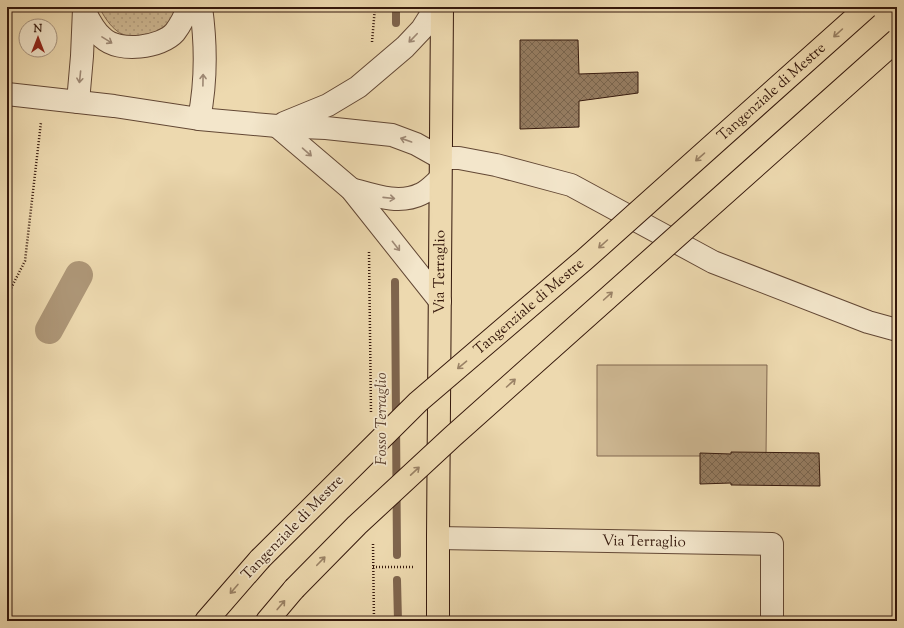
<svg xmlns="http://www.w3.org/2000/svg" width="904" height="628" font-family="'Sorts Mill Goudy',serif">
	<defs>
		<pattern id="grass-dots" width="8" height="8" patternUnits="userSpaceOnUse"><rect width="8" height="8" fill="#ceb893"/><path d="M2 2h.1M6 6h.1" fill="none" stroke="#b29d7e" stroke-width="1.8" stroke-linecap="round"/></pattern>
		<pattern id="building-cross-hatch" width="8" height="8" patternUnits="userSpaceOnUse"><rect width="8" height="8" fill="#957c61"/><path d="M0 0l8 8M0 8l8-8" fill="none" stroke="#7a654e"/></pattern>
	</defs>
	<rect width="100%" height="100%" fill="#edd9af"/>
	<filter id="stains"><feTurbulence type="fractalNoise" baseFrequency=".005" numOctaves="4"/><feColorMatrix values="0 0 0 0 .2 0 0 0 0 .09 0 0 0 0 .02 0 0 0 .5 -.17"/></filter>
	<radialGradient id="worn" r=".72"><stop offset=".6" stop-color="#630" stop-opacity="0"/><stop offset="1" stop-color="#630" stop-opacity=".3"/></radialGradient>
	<path fill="url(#grass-dots)" stroke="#826850" d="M99 7H178L163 31C156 33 146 38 139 38 118 38 108 24 99 7Z"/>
	<path fill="#ceb893" stroke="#826850" d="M597 365H767L766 456H597Z"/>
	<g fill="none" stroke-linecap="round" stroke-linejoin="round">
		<g stroke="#7e644d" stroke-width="8">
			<path d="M396 23V7"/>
			<path d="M395 282 397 555"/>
			<path d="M397 580 398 621"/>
		</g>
		<path stroke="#ae9778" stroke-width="28" d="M49 330 79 275"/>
	</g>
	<g fill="url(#building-cross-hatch)" stroke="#35180c">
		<path d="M520 40H578L579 74 638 72V93L579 101V127L520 129Z"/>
		<path d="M731 452 819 453 820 486 731 485V483L700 484V453L731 454Z"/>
	</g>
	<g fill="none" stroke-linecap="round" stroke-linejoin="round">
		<g stroke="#634835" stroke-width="24">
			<g id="minor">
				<path d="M84 10C89 20 94 31 103 38 119 53 161 48 175 32 181 24 185 16 188 7"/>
				<path d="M7 94 114 106 199 119 277 126 326 128 392 135 416 144 441 158H459L496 165 571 185 713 262 868 322 897 330"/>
				<path d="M78 102 82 56 84 9"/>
				<path d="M199 119C206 84 206 43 201 7"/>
				<path d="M284 123 328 105 358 87 405 47 422 29 436 7"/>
				<path d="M277 126 351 189 440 301"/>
				<path d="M351 189C373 195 399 205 421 194 428 191 434 184 440 179"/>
				<path id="s1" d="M438 538 772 544V621"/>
			</g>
		</g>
		<g stroke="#35180c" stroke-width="24">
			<g id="major">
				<path id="s2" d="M438 621V538L442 7"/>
			</g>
		</g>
		<g stroke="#35180c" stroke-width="24">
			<g id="highway">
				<path d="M206 621 260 559"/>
				<path d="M267 621 294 589"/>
			</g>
		</g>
		<g stroke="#35180c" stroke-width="2.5" stroke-dasharray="1 2" stroke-linecap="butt">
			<path d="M372 42 375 7"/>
			<path d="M369 252 371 413"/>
			<path d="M7 296 25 261 41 122"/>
			<path d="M7 343 11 346"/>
			<path d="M373 544 374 621"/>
			<path d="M373 567H413"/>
		</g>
		<use href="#minor" stroke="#f3e6cb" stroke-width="22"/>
		<use href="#major" stroke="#edd9af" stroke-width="22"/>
		<use href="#highway" stroke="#edd9af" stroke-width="22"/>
		<g stroke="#35180c" stroke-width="24" stroke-linecap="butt">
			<g id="highway-bridge">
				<path id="s3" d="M260 559 418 402 584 260 867 7"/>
				<path d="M294 589 357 525 452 437 897 40"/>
			</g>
		</g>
		<use href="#highway-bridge" stroke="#edd9af" stroke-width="22"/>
	</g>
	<defs><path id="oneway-shaft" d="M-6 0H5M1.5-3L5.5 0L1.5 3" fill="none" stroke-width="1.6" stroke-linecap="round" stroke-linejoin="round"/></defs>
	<g stroke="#9a8266">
		<use href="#oneway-shaft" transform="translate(838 33) rotate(138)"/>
		<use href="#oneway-shaft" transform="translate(700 157) rotate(139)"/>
		<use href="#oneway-shaft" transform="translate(603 244) rotate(138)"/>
		<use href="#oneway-shaft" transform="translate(608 296) rotate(-42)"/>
		<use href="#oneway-shaft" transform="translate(462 365) rotate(140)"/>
		<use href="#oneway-shaft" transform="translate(511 383) rotate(-42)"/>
		<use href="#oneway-shaft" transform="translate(415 471) rotate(-43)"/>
		<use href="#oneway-shaft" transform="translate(321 561) rotate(-46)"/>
		<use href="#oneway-shaft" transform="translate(234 589) rotate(131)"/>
		<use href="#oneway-shaft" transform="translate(281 605) rotate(-50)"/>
	</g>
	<g stroke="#9e8975">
		<use href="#oneway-shaft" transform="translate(413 38) rotate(134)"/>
		<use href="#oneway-shaft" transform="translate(107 40) rotate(32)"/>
		<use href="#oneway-shaft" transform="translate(80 77) rotate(96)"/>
		<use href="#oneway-shaft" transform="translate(203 80) rotate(-89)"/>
		<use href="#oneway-shaft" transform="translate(406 140) rotate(-161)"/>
		<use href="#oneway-shaft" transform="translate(307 152) rotate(41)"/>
		<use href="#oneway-shaft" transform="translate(389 198) rotate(6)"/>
		<use href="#oneway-shaft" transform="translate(396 246) rotate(52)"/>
	</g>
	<g text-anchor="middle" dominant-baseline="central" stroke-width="3.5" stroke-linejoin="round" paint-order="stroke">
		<g font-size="15" fill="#35180c" stroke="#f3e6cb">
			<text stroke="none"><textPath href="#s3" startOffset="693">Tangenziale di Mestre</textPath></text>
			<text stroke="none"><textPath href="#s2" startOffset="349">Via Terraglio</textPath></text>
			<text stroke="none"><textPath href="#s3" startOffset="369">Tangenziale di Mestre</textPath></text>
			<text transform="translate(293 528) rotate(-46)">Tangenziale di Mestre</text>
			<text stroke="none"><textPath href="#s1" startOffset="206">Via Terraglio</textPath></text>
		</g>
		<g font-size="16" font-style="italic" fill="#5f4432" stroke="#f3e6cb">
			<text transform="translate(382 419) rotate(-90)">Fosso Terraglio</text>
		</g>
	</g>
	<rect width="904" height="628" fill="none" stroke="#edd9af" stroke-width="24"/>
	<rect x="8" y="8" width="888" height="612" fill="none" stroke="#35180c" stroke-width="2"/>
	<rect x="12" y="12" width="880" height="604" fill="none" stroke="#35180c"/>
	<g transform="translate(38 38)"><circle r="19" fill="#f3e6cb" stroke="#a7947f"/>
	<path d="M0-3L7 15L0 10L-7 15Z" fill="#8f2418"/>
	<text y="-6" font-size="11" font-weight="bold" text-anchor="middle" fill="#35180c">N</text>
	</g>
	<rect width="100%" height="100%" filter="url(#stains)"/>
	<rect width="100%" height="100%" fill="url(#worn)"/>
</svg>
